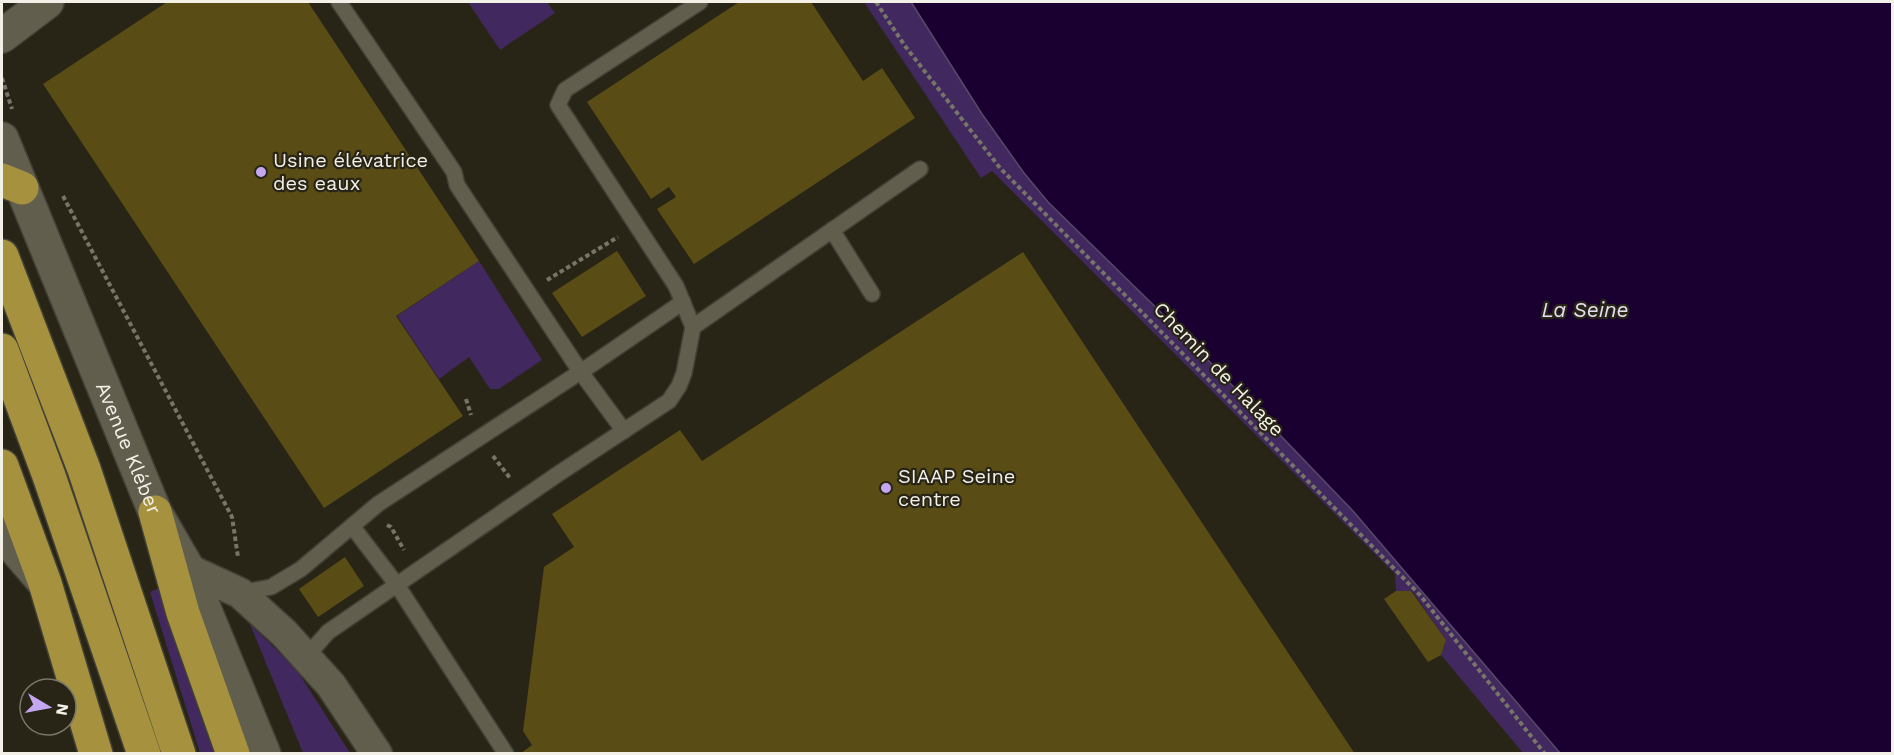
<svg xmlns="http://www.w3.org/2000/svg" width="1894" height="755" font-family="'Work Sans',sans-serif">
	<rect width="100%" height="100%" fill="#282517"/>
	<g fill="#41285e">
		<path d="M468 2H547L555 13 500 50Z"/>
		<path d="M864 2H911L982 114 1024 173 1048 202 1180 331 1353 511 1560 753H1523L1441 655 1446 640 1412 591H1396L1395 574 992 171 981 178Z"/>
		<path d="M479 261 542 360 499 389H490L469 357 439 379 397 316Z"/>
		<path d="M161 587 227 753H200L150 592Z"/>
		<path d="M250 624 296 669 350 753H303Z"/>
	</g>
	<path fill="#190031" stroke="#5a4868" stroke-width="1.5" d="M911 2H1892V753H1560L1353 511 1180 331 1048 202 1024 173 982 114Z"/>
	<g fill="#594c15">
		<path d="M167 2H308L479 261 396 316 463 416 324 508 43 84Z"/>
		<path d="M739 2H811L863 81 882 68 915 118 694 264 657 209 676 197 669 187 651 199 587 102Z"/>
		<path d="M617 251 646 296 582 337 552 293Z"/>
		<path d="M1023 252 1355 754H520L532 745 523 731 544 567 574 547 552 514 680 430 702 461Z"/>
		<path d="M345 557 364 586 318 617 299 589Z"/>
		<path d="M1396 591H1411L1446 640 1441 655 1428 662 1384 599Z"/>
	</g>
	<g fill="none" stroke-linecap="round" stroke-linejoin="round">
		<g stroke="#424035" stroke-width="18">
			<g id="lane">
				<path d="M339 2 454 172 457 185 580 371 624 431"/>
				<path d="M832 230 872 294"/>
				<path d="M693 327 920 169"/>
				<path d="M352 526 397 585 506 754"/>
				<path d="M240 593 271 587 301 569 378 504 591 365 683 302"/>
				<path d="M306 657 328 632 558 474 669 401 679 386 684 373 693 327 676 286 558 105 565 90 700 2"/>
			</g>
		</g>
		<g stroke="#424035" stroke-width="33">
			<path id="street" d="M188 569 240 593 284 633 331 685 377 754"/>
		</g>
		<g stroke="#424035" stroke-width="36">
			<g id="secondary">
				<path d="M2 36 47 2"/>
				<path id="s1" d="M2 139 155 512 188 569 264 754"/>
				<path d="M2 528 5 537 43 581"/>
			</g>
		</g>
		<g stroke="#424035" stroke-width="36">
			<g id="highway">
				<path d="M2 180 22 188"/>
				<path d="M2 256 84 469 179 754"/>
				<path d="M2 350 49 476 144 754"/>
				<path d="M2 466 45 583 96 754"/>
				<path d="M155 512 183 613 233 754"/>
			</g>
		</g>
		<g stroke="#777568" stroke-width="4" stroke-dasharray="4.5 3" stroke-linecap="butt">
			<path d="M876 2 905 46 1000 168 1420 595 1545 754"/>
			<path d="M2 78 12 109"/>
			<path d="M63 196 232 517 238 557"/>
			<path d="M547 280 618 237"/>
			<path d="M466 399 471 415"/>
			<path d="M493 456 510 478"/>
			<path d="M387 525 391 527 404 550"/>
		</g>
		<use href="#lane" stroke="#615e4e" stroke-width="15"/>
		<use href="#street" stroke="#615e4e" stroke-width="30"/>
		<use href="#secondary" stroke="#615e4e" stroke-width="33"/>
		<use href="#highway" stroke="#a5913e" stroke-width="33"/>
	</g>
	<g fill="#c5a7f1" stroke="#282517" stroke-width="2">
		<circle cx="261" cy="172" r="6"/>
		<circle cx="886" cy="488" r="6"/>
	</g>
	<g text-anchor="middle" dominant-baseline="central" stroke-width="4.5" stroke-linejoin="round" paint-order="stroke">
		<g font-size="20" fill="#f2f0e7" stroke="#282517" text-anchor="start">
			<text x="273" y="160">Usine élévatrice<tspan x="273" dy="23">des eaux</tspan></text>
			<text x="898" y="476">SIAAP Seine<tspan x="898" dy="23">centre</tspan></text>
		</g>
		<g font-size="20" fill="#f2f0e7" stroke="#282517">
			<text transform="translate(1219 369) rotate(46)">Chemin de Halage</text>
			<text stroke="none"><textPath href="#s1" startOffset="334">Avenue Kléber</textPath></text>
		</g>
		<g font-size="21" font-style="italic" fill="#e5ddf3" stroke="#282517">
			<text x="1585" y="309">La Seine</text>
		</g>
	</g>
	<rect width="1894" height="755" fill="none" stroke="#f2f0e7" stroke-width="6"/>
	<g transform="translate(48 707) rotate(100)"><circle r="28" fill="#282517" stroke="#79766a" stroke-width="1.5"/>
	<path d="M0-4.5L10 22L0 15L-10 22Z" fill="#c5a7f1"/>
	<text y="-9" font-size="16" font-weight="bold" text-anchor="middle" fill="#f2f0e7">N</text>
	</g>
</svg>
